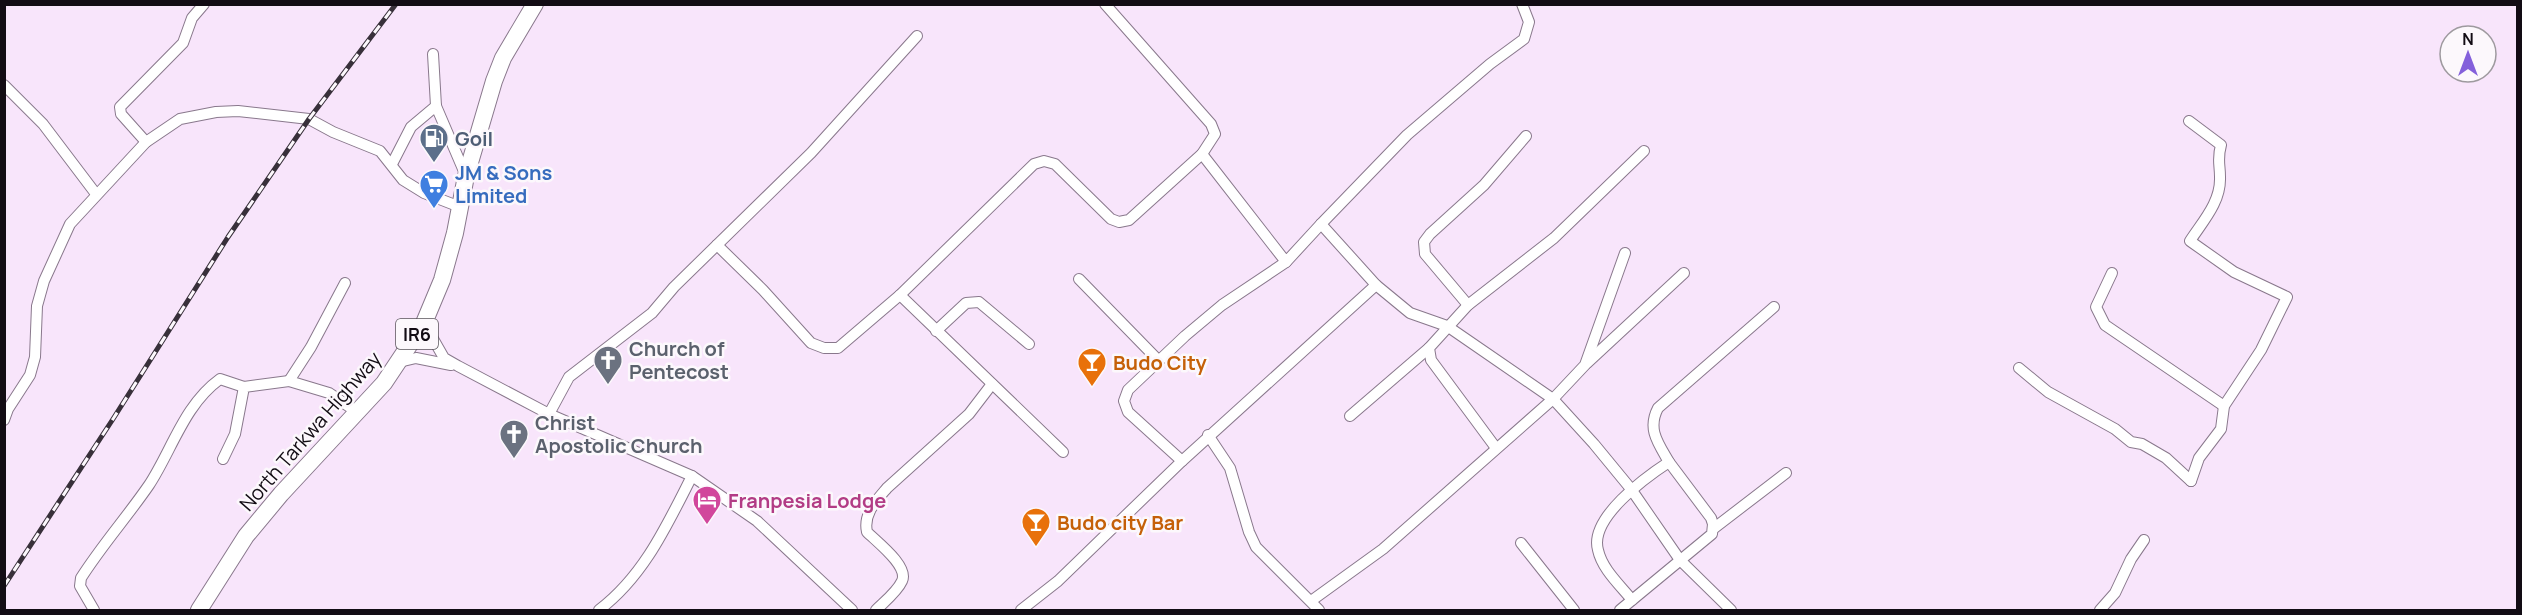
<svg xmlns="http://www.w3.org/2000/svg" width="2522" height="615" font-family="Manrope,sans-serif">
	<rect width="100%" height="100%" fill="#f8e5fb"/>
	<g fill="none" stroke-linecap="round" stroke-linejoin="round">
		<g stroke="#89788c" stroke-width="12">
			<g id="minor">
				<path d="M4 85 43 124 96 194"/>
				<path d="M436 106 466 176"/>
				<path d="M2189 121 2221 145C2217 159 2220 164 2220 177 2221 202 2203 221 2190 241L2234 272 2287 297 2261 350 2224 406 2221 429 2199 458 2191 481"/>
				<path d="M146 142 121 114 120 107 183 43 192 18 204 4"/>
				<path d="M392 164 411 127 436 106 433 54"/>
				<path d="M1321 224 1407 135 1490 64 1524 39 1529 22 1522 4"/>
				<path d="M717 245 763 290 811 343 824 348H838L900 295 1034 164 1044 161 1055 164 1111 219 1119 222 1129 220 1202 154 1215 134 1211 124 1105 4"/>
				<path d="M2112 273 2096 307 2105 325 2224 406"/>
				<path d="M1079 279 1159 361"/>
				<path d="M345 283 311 347 289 381 329 393 357 412"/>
				<path d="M1376 285 1410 313 1447 326 1553 399 1594 444 1631 489 1680 560 1731 610"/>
				<path d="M900 295 1063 452"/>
				<path d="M1468 305 1425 254 1424 242 1430 234 1484 185 1526 136"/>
				<path d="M424 323 444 358 458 366 549 414 692 476 757 521 852 610"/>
				<path d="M936 331 966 303 979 302 1029 344"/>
				<path d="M399 362 416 358 451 365"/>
				<path d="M1587 363 1684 273"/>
				<path d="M2019 368 2048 392 2115 429 2131 442 2142 444 2166 458 2191 481"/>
				<path d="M549 414 569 377 652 313 674 287 811 153 917 36"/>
				<path d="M1350 416 1429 348"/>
				<path d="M4 420 8 409 30 375 35 357 37 306 44 281 70 224 146 142 180 119 216 112 238 111 309 119 333 132 380 151 403 180 424 193 460 207"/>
				<path d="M1208 435 1230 468 1249 532 1256 547 1319 610"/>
				<path d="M1496 448 1431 360 1429 348 1468 305 1554 238 1644 151"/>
				<path d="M223 459 235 434 244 387 289 381"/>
				<path d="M1182 461 1376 285 1321 224 1286 262 1202 154"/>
				<path d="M1713 529 1786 473"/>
				<path d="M1521 543 1574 610"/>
				<path d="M1632 600C1620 585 1602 569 1598 550 1589 518 1646 477 1669 462 1658 443 1647 429 1658 408L1774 307"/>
				<path d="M1311 601 1383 549 1553 399 1585 365 1625 253"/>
				<path d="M94 610 80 586 81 578C102 545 127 517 149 485 172 450 184 405 220 379L244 387"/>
				<path d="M599 610C644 576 667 525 692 476"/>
				<path d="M876 610C884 602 897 592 902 581 909 566 877 542 867 532 863 514 876 501 887 488L969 414 992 384"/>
				<path d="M1021 610 1058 581 1182 461 1128 412 1124 401 1128 390 1185 336 1222 305 1286 262"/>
				<path d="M1620 610 1712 534 1713 524 1711 518 1669 462"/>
				<path d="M2100 610 2115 593 2131 559 2144 540"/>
			</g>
		</g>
		<g stroke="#89788c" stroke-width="18">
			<path id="primary" d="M199 610 246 536 281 494 384 383 424 323 442 280 455 233 466 176 494 81 503 58 535 4"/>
		</g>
		<use href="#minor" stroke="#fff" stroke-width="10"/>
		<use href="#primary" stroke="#fff" stroke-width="16"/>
		<g stroke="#38303a" stroke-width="5">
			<path id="rail" d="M4 586 113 419 228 237 309 119 396 4"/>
		</g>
		<use href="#rail" stroke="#fcf8fc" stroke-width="3" stroke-dasharray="9" stroke-linecap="butt"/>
	</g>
	<defs>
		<g id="fuel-pin" transform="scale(1.5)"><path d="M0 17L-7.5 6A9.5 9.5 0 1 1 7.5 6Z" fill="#5c6f8a" stroke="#fcf8fc"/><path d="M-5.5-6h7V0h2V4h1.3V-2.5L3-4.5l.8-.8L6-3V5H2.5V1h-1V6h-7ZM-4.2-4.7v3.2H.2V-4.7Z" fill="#fff"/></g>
		<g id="supermarket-pin" transform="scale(1.5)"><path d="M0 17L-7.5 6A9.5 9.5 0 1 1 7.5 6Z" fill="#3f7fe0" stroke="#fcf8fc"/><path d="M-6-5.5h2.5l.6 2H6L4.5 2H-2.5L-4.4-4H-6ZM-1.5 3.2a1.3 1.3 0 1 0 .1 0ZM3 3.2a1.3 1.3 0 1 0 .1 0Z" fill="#fff"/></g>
		<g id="church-pin" transform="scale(1.5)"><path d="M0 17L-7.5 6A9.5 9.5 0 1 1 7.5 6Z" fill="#6b7280" stroke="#fcf8fc"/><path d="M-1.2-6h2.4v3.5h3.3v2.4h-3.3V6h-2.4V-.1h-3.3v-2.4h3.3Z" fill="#fff"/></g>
		<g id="bar-pin" transform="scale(1.5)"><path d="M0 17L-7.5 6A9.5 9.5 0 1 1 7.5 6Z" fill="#e8710a" stroke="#fcf8fc"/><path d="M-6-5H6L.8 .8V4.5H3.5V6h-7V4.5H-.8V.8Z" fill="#fff"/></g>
		<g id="hotel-pin" transform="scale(1.5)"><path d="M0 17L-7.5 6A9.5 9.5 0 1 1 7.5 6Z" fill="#d1479c" stroke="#fcf8fc"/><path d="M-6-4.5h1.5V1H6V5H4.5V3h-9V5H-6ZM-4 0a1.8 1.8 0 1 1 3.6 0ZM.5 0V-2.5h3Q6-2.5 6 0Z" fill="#fff"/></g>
	</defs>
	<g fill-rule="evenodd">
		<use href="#fuel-pin" x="434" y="138"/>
		<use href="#supermarket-pin" x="434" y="184"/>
		<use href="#church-pin" x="608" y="360"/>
		<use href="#bar-pin" x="1092" y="362"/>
		<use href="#church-pin" x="514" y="434"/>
		<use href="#hotel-pin" x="707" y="500"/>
		<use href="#bar-pin" x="1036" y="522"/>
	</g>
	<g text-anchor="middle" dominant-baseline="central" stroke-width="5" stroke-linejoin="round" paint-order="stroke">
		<rect fill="#fcf8fc" stroke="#58535a" stroke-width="1.5" x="396" y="319" width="42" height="30" rx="4.5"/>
		<g font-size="18" font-weight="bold" fill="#120c14">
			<text x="417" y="334">IR6</text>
		</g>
		<g font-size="20" font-weight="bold" fill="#4e5e75" stroke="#fcf8fc" text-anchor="start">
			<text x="455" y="138">Goil</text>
		</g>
		<g font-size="20" font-weight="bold" fill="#366cbe" stroke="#fcf8fc" text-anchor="start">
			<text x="455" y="172">JM &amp; Sons<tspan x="455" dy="23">Limited</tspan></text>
		</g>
		<g font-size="20" font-weight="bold" fill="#5b616d" stroke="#fcf8fc" text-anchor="start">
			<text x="629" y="348">Church of<tspan x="629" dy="23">Pentecost</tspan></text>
			<text x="535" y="422">Christ<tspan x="535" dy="23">Apostolic Church</tspan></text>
		</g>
		<g font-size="20" font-weight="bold" fill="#c56008" stroke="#fcf8fc" text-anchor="start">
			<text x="1113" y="362">Budo City</text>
			<text x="1057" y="522">Budo city Bar</text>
		</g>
		<g font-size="20" fill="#120c14" stroke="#fcf8fc">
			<text transform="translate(310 431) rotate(-49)">North Tarkwa Highway</text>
		</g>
		<g font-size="20" font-weight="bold" fill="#b23c85" stroke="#fcf8fc" text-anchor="start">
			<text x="728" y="500">Franpesia Lodge</text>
		</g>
	</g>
	<rect width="2522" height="615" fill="none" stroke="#120c14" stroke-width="12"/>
	<g transform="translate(2468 54)"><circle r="28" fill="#fcf8fc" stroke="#9e9a9f" stroke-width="1.5"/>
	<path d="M0-4.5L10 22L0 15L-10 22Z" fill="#8460db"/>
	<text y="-9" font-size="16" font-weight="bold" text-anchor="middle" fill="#120c14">N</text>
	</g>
</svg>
